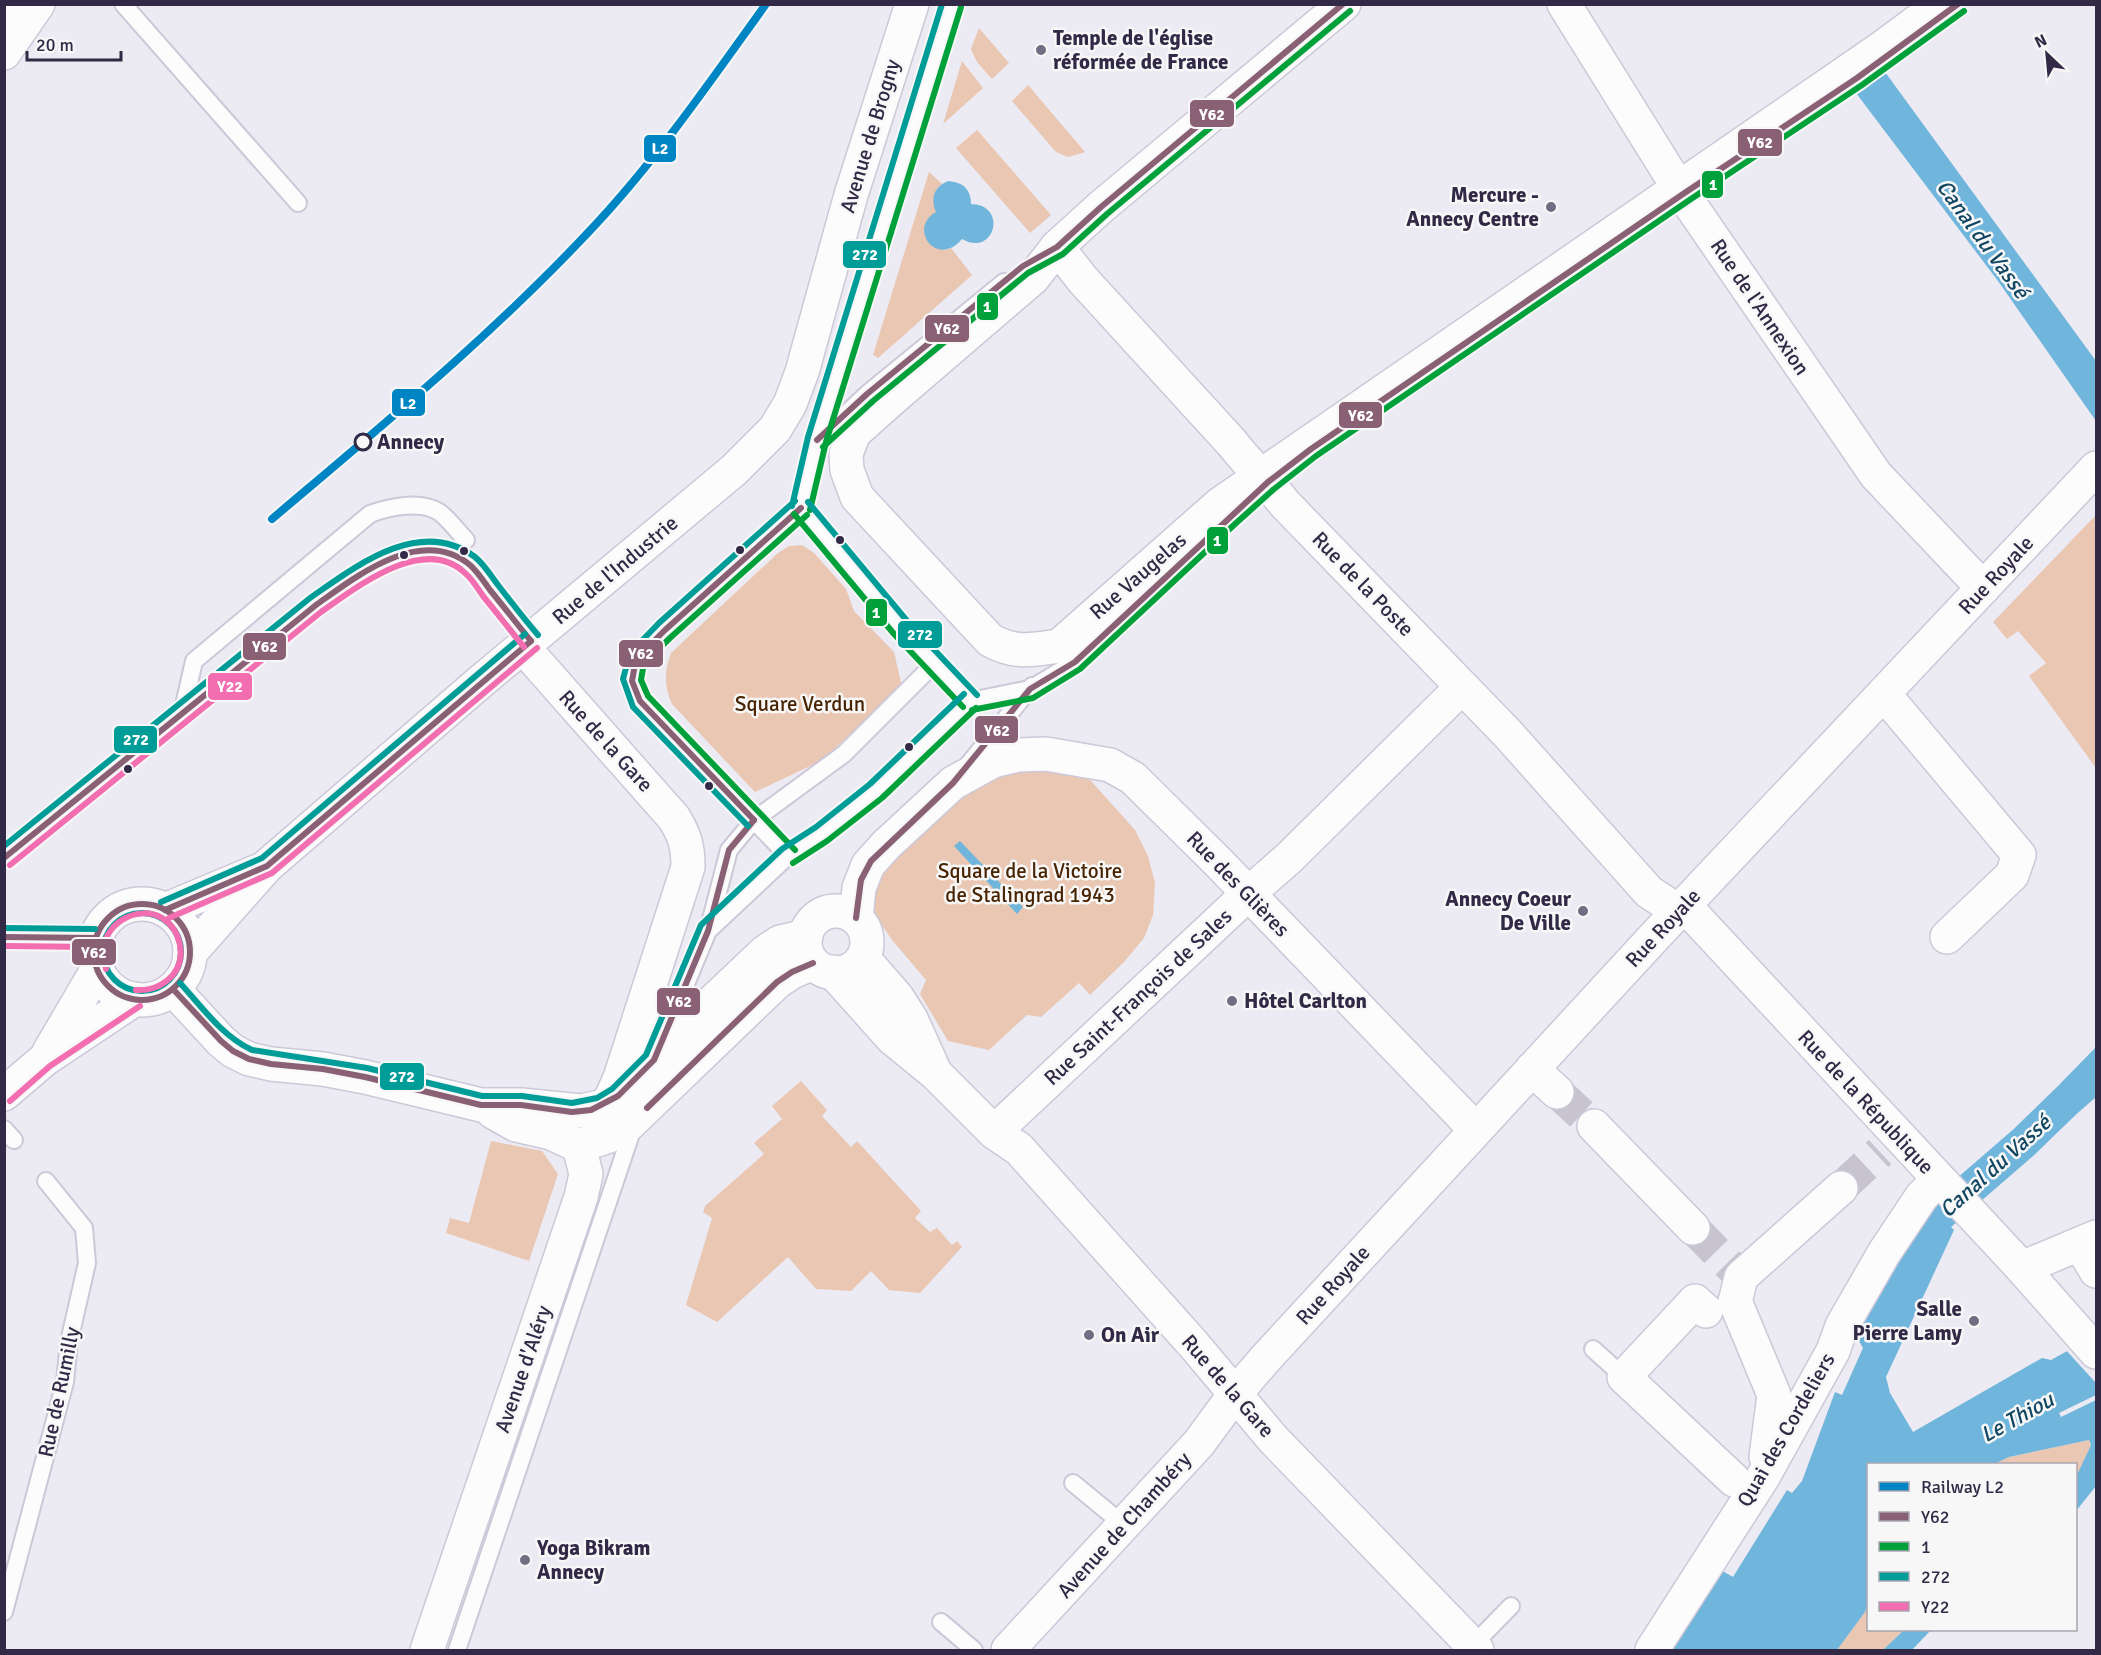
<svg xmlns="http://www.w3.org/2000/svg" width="2101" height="1655" font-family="Signika,sans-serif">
	<rect width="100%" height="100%" fill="#eceaf2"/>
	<g fill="#eac7b3">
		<path d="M979 28 1009 63 992 79 977 62 971 49Z"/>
		<path d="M962 61 983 88 943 124Z"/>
		<path d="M1028 85 1085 152 1068 157 1056 152 1012 101Z"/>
		<path d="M977 130 1051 215 1030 233 956 148Z"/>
		<path d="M929 172 942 184 936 190 937 212 945 250 951 248 972 275 878 358 873 355Z"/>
		<path d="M2096 515V768L2029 676 2046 663 2018 631 2007 639 1993 622Z"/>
		<path d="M802 545 814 553 846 589 854 611 894 652 902 687 821 761 755 792 672 704C664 685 664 672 671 653L778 553 789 546Z"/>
		<path d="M1006 767 1076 770 1091 781 1135 830 1148 856 1155 883 1153 915 1144 938 1124 962 1090 995 1079 983 1041 1017 1027 1015 989 1050 948 1041 920 994 926 980 892 940 876 916 871 898 880 872 964 791Z"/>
		<path d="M801 1081 827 1110 822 1116 851 1147 857 1141 921 1211 915 1218 930 1232 937 1228 952 1245 957 1241 962 1247 920 1293 889 1290 871 1271 851 1291 816 1289 788 1257 717 1322 686 1305 712 1218 703 1212 705 1206 764 1154 754 1143 782 1119 772 1106Z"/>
		<path d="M491 1141 542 1151 558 1174 529 1261 446 1233 450 1218 469 1223Z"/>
		<path d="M2089 1440 2091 1445 2076 1478V1464H1994L2009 1457Z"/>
		<path d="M1868 1605V1630H1904L1883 1650H1837L1865 1612Z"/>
	</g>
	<g fill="#70b5dc">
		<path d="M1885 72 2096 361V421L1998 281 1856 93Z"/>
		<path d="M948 181C963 182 971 189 971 204 1009 205 994 258 962 239 937 269 907 228 936 212 930 198 934 187 948 181Z"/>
		<path d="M960 841 1023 907 1017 914 954 846Z"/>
		<path d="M2096 1047V1097L2020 1163 2001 1142 2064 1087 2061 1083Z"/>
		<path d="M1924 1199 1954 1230 1886 1377 1890 1393 1913 1432 2042 1358 2051 1360 2096 1335V1395L2059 1413 2061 1417 2096 1400V1486L2076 1511V1477L2091 1445 2089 1440 2009 1457 1994 1464H1868V1605L1865 1612 1837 1650H1666L1719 1569 1733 1577 1787 1490 1792 1493 1802 1481 1835 1392 1842 1395 1863 1348 1849 1324Z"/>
		<path d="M1904 1630H1931L1912 1650H1883Z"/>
	</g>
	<g fill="#eceaf2">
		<path d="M2060 1082 2064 1087 2001 1142 2020 1163 2018 1165 1998 1144 2001 1142 1999 1140 2060 1087 2058 1084Z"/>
		<path d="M2096 1332V1383L2065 1349Z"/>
	</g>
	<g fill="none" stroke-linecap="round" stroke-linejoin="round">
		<path stroke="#70b5dc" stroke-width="33" d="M1917 1252 1935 1219 2024 1142 2096 1072"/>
		<g stroke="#c7c3cf" stroke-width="33" stroke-dasharray="33 16" stroke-linecap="butt">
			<path d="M1557 1092 1594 1126"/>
			<path d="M1841 1188 1880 1152"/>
			<path d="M1693 1228 1741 1277"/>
		</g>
		<g stroke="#ccc8d8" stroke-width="20">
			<g id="lane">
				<path d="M123 4 298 203"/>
				<path d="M818 440 867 394 1004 282"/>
				<path d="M801 508 817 440 952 4"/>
				<path d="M801 508 901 628 970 701"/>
				<path d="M470 565 531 641"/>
				<path d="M970 701 1030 689 1075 662 1223 522"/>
				<path d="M182 714 194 661 370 514C389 507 420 500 439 512 449 519 458 532 466 540"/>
				<path d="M967 766 1032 686"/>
				<path d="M788 856 640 701 632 681 636 659 665 630 801 508"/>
				<path d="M4 858 316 605C357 576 399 544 452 552"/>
				<path d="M708 931 788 856 821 834 876 791 970 701"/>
				<path d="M4 937 95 938"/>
				<path d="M663 1039 708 931 729 850 754 820 844 754 935 663"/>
				<path d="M4 1129 14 1140"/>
				<path d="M1593 1349 1624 1377"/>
				<path d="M1073 1483 1124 1525"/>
				<path d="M4 1612 65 1382 69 1342 87 1263 84 1228 46 1181"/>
				<path d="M941 1622 974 1650"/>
				<path d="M1473 1645 1511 1606"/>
				<path d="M457 1650 635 1122"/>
			</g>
		</g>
		<g stroke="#ccc8d8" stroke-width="36">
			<g id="street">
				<path d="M1344 4 1101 207 1057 247 1033 278 892 399 854 433 846 454 847 470 857 497 990 640C1015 654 1032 650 1059 646L1220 504 1883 47 1941 4"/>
				<path d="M1564 4 1678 187 1876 475 1983 588"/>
				<path d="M1057 247 1083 280 1232 443C1249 465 1268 482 1285 504L1508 734 1649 892 1678 911"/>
				<path d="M523 647 674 818C685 836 688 846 688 867L620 1078 611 1098"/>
				<path d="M1884 694 2019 855 2012 875 1947 937"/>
				<path d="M1684 905 2022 1268 2096 1352"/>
				<circle cx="836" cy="942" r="31"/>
				<path d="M856 918 859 888 868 865 886 845 953 783 993 761 1018 755 1046 754 1110 765 1133 778 1219 863 1475 1129"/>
				<path d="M863 958 897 997 911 1019 934 1070"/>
				<path d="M833 972 892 1038 936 1074 994 1132 1019 1149 1194 1345 1273 1439 1477 1650"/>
				<path d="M173 989 221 1041 233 1051 249 1059 271 1064 323 1069 365 1077 481 1105H521L581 1111 600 1107 618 1096 690 1023 765 952 780 942 806 936"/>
				<path d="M1532 1069 1557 1092"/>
				<path d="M493 1112 516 1125 551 1133 579 1146"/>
				<path d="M1594 1126 1693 1228"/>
				<path d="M994 1132 1249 893 1289 858 1462 687"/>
				<path d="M579 1146 609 1136 629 1124 777 982 792 972 813 963"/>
				<path d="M2080 1244 2096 1271"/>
				<path d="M2022 1268 2096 1237"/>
				<path d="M1737 1294 1741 1277 1841 1188"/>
				<path d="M1735 1301 1774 1395 1766 1457"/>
				<path d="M1706 1311 1695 1301 1624 1377 1734 1480"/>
				<path d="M427 1650 581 1197 586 1174 579 1146"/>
				<path d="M1008 1650 1199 1443 1235 1394 1266 1358 1656 935 2096 468"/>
				<path d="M1652 1650 1763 1477 1833 1351 1842 1326 1884 1253 1922 1196 1939 1180"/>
			</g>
		</g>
		<g stroke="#ccc8d8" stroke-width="36">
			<g id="secondary">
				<path d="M4 10 9 4"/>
				<path d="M4 53 38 4"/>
				<circle cx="142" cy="952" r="48"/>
				<path d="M165 910 258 871"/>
				<path d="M190 953 267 866 479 683 734 470 775 429 790 404 802 372 851 195 912 4"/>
				<path d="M49 1052 97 970"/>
				<path d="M4 1094 45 1059 135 999"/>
			</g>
		</g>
		<use href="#lane" stroke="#fcfcfd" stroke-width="16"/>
		<use href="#street" stroke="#fcfcfd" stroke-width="33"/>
		<use href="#secondary" stroke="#fcfcfd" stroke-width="33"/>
		<g stroke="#f7f7f7" stroke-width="10">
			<g id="bus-1">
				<path d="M817 440 867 394 1023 266 1057 247 1101 207 1343 4"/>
				<path d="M754 820 640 701 632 681 636 659 665 630 801 508"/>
				<path d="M4 858 316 605C357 576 421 525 470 565 478 572 484 582 490 590 504 607 517 624 531 641"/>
				<circle cx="142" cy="952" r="48"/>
				<path d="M165 910 267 866 531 641"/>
				<path d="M856 918 861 880 871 861 953 783 1030 689 1075 662 1268 482 1311 449 1683 194 1857 78 1958 4"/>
				<path d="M4 937 95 938"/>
				<path d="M173 989 221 1041 233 1051 249 1059 271 1064 323 1069 365 1077 481 1105H521L572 1112 591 1110 618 1096 654 1060 708 931 729 850 754 820"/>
				<path d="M647 1108 777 982 792 972 813 963"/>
			</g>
		</g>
		<g stroke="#f7f7f7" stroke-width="10">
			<g id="bus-2">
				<path d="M823 447 873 401 1028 273 1063 254 1107 214 1350 11"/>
				<path d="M810 510 826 442 961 7"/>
				<path d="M794 514 894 634 963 707"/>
				<path d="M972 710 1033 698 1080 669 1235 524 1274 489 1316 456 1688 201 1862 85 1964 11"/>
				<path d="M795 850 648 696 641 680 644 663 671 637 807 515"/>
				<path d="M793 863 827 841 882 798 976 708"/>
			</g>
		</g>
		<g stroke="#f7f7f7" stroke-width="10">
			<g id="bus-3">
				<path d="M808 502 908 622 977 695"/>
				<path d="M792 506 808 437 942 4"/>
				<path d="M748 826 633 707 623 679 630 653 659 623 795 501"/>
				<path d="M4 846 310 598C356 566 420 516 475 557 484 564 491 576 498 585 511 602 524 619 538 635"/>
				<path d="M161 902 262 858 525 634"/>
				<circle cx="142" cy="952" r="39"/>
				<path d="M4 928 95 929"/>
				<path d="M180 983C202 1007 222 1036 252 1050L367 1068 482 1096H522L572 1103 597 1098 612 1089 646 1055 701 925 782 849 816 827 870 784 964 694"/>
			</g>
		</g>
		<g stroke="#f7f7f7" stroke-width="10">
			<g id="bus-4">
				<path d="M10 865 321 612C357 587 425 533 466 574 473 580 478 589 483 596 497 613 510 630 524 647"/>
				<path d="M169 918 272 873 537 648"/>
				<path d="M4 946 95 947"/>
				<path d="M106 969C105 962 102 953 104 946 108 921 139 905 162 918 181 930 187 957 173 975 163 986 151 991 136 990"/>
				<path d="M10 1101 50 1066 140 1006"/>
			</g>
		</g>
		<use href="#bus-1" stroke="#8a6075" stroke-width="6"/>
		<use href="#bus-2" stroke="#00a13a" stroke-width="6"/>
		<use href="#bus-3" stroke="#009c98" stroke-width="6"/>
		<use href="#bus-4" stroke="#f26eb0" stroke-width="6"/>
		<g stroke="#f7f7f7" stroke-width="12">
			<path id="rail-1" d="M272 519C384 424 497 331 597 223 659 156 712 79 766 4"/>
		</g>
		<use href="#rail-1" stroke="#0085c4" stroke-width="8"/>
	</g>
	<g fill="#726d82" stroke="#f7f7f7" stroke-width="2">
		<circle cx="1041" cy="50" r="6"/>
		<circle cx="1551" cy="207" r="6"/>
		<circle cx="1583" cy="911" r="6"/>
		<circle cx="1232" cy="1001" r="6"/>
		<circle cx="1974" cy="1321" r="6"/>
		<circle cx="1089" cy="1335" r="6"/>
		<circle cx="525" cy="1560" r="6"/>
	</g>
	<circle fill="#f7f7f7" stroke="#312945" stroke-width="3" cx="363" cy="442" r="8"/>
	<g fill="#312945" stroke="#f7f7f7" stroke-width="2">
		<circle cx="840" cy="540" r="5"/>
		<circle cx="740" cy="550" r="5"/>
		<circle cx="464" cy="551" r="5"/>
		<circle cx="404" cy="555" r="5"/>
		<circle cx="909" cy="747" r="5"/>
		<circle cx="128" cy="769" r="5"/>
		<circle cx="709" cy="786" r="5"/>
	</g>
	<g text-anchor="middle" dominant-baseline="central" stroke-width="5" stroke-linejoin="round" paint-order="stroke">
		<g font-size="21" font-weight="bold" fill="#312945" stroke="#f7f7f7" text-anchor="start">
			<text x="1053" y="38">Temple de l'église<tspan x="1053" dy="24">réformée de France</tspan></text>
			<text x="1539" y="195" text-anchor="end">Mercure -<tspan x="1539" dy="24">Annecy Centre</tspan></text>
			<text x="1571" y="899" text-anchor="end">Annecy Coeur<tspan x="1571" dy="24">De Ville</tspan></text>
			<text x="1244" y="1001">Hôtel Carlton</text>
			<text x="1962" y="1309" text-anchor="end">Salle<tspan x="1962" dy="24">Pierre Lamy</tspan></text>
			<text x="1101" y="1335">On Air</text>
			<text x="537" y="1548">Yoga Bikram<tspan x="537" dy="24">Annecy</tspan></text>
		</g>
		<g font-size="21" fill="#312945" stroke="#f7f7f7">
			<text transform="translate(870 136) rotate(-73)">Avenue de Brogny</text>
			<text transform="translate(1760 307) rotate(56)">Rue de l'Annexion</text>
			<text transform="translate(615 570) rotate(-40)">Rue de l'Industrie</text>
			<text transform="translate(1996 575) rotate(-47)">Rue Royale</text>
			<text transform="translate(1138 576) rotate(-41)">Rue Vaugelas</text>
			<text transform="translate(1363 584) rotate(46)">Rue de la Poste</text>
			<text transform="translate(606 741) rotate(48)">Rue de la Gare</text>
			<text transform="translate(1238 884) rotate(46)">Rue des Glières</text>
			<text transform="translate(1663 928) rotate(-47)">Rue Royale</text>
			<text transform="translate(1138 997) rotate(-43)">Rue Saint-François de Sales</text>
			<text transform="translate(1866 1102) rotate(47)">Rue de la République</text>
			<text transform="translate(1333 1285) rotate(-48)">Rue Royale</text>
			<text transform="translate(523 1369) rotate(-71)">Avenue d'Aléry</text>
			<text transform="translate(1228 1386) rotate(49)">Rue de la Gare</text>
			<text transform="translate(59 1392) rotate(-78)">Rue de Rumilly</text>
			<text transform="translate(1786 1430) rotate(-60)">Quai des Cordeliers</text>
			<text transform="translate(1124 1525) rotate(-48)">Avenue de Chambéry</text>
		</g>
		<g font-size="21" font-weight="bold" fill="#312945" stroke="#f7f7f7" text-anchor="start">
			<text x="377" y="442">Annecy</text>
		</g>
		<g font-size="21" fill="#492402" stroke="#f7f7f7">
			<text x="800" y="704">Square Verdun</text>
			<text x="1030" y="871">Square de la Victoire<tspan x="1030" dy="24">de Stalingrad 1943</tspan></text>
		</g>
		<g font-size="22" font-style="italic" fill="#104662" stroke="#f7f7f7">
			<text transform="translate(1983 239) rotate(54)">Canal du Vassé</text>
			<text transform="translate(1995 1166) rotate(-42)">Canal du Vassé</text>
			<text transform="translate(2017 1417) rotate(-29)">Le Thiou</text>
		</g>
	</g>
	<g stroke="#f7f7f7" stroke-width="2">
		<rect x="1189" y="99" width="46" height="29" rx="6" fill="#8a6075"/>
		<rect x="1737" y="128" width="46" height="29" rx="6" fill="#8a6075"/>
		<rect x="643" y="134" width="34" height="29" rx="6" fill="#0085c4"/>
		<rect x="1701" y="170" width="23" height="29" rx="6" fill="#00a13a"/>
		<rect x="842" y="240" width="45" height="29" rx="6" fill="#009c98"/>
		<rect x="976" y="292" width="23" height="29" rx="6" fill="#00a13a"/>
		<rect x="924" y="314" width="46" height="29" rx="6" fill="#8a6075"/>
		<rect x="391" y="388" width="35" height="29" rx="6" fill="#0085c4"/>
		<rect x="1338" y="401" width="45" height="28" rx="6" fill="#8a6075"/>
		<rect x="1206" y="526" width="23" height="29" rx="6" fill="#00a13a"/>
		<rect x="865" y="598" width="23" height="29" rx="6" fill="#00a13a"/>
		<rect x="897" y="620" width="46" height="29" rx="6" fill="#009c98"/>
		<rect x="242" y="632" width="45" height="29" rx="6" fill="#8a6075"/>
		<rect x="618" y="639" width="46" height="29" rx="6" fill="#8a6075"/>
		<rect x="207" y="672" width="46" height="29" rx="6" fill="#f26eb0"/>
		<rect x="974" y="715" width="45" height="29" rx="6" fill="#8a6075"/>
		<rect x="113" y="725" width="45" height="29" rx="6" fill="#009c98"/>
		<rect x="71" y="938" width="46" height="28" rx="6" fill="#8a6075"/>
		<rect x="656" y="987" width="45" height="29" rx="6" fill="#8a6075"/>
		<rect x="379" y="1062" width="46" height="29" rx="6" fill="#009c98"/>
	</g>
	<g font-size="16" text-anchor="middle" font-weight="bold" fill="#fff">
		<text x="1212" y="120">Y62</text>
		<text x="1760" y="148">Y62</text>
		<text x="660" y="154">L2</text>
		<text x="1713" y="190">1</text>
		<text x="865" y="260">272</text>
		<text x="987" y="312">1</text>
		<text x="947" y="334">Y62</text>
		<text x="408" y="409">L2</text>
		<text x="1361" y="421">Y62</text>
		<text x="1217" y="546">1</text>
		<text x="876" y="618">1</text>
		<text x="920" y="640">272</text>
		<text x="265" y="652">Y62</text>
		<text x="641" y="659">Y62</text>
		<text x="230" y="692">Y22</text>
		<text x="997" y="736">Y62</text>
		<text x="136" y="745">272</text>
		<text x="94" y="958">Y62</text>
		<text x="679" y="1007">Y62</text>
		<text x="402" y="1082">272</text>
	</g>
	<rect width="2101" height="1655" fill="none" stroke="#312945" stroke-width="12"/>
	<rect x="1867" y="1463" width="210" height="168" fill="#f7f7f7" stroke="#a8a5b0" stroke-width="1.5"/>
	<rect x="1879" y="1482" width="30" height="9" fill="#0085c4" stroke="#a8a5b0" stroke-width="1.5"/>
	<text x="1921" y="1493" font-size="18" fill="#312945">Railway L2</text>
	<rect x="1879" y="1512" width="30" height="9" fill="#8a6075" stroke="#a8a5b0" stroke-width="1.5"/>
	<text x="1921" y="1523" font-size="18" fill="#312945">Y62</text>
	<rect x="1879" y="1542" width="30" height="9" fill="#00a13a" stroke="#a8a5b0" stroke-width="1.5"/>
	<text x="1921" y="1553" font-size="18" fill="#312945">1</text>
	<rect x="1879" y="1572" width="30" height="9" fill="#009c98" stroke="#a8a5b0" stroke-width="1.5"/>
	<text x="1921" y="1583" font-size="18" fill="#312945">272</text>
	<rect x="1879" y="1602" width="30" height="9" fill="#f26eb0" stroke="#a8a5b0" stroke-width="1.5"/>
	<text x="1921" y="1613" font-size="18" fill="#312945">Y22</text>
	<g transform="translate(2047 54) rotate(334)" stroke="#f7f7f7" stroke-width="4.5" paint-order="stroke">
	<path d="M0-4.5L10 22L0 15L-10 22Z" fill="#312945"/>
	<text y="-9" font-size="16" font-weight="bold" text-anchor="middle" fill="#312945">N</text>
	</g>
	<path d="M27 51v9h94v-9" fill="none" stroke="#312945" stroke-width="3"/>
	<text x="36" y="51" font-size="18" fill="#312945" stroke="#f7f7f7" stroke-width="4.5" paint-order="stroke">20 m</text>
</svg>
